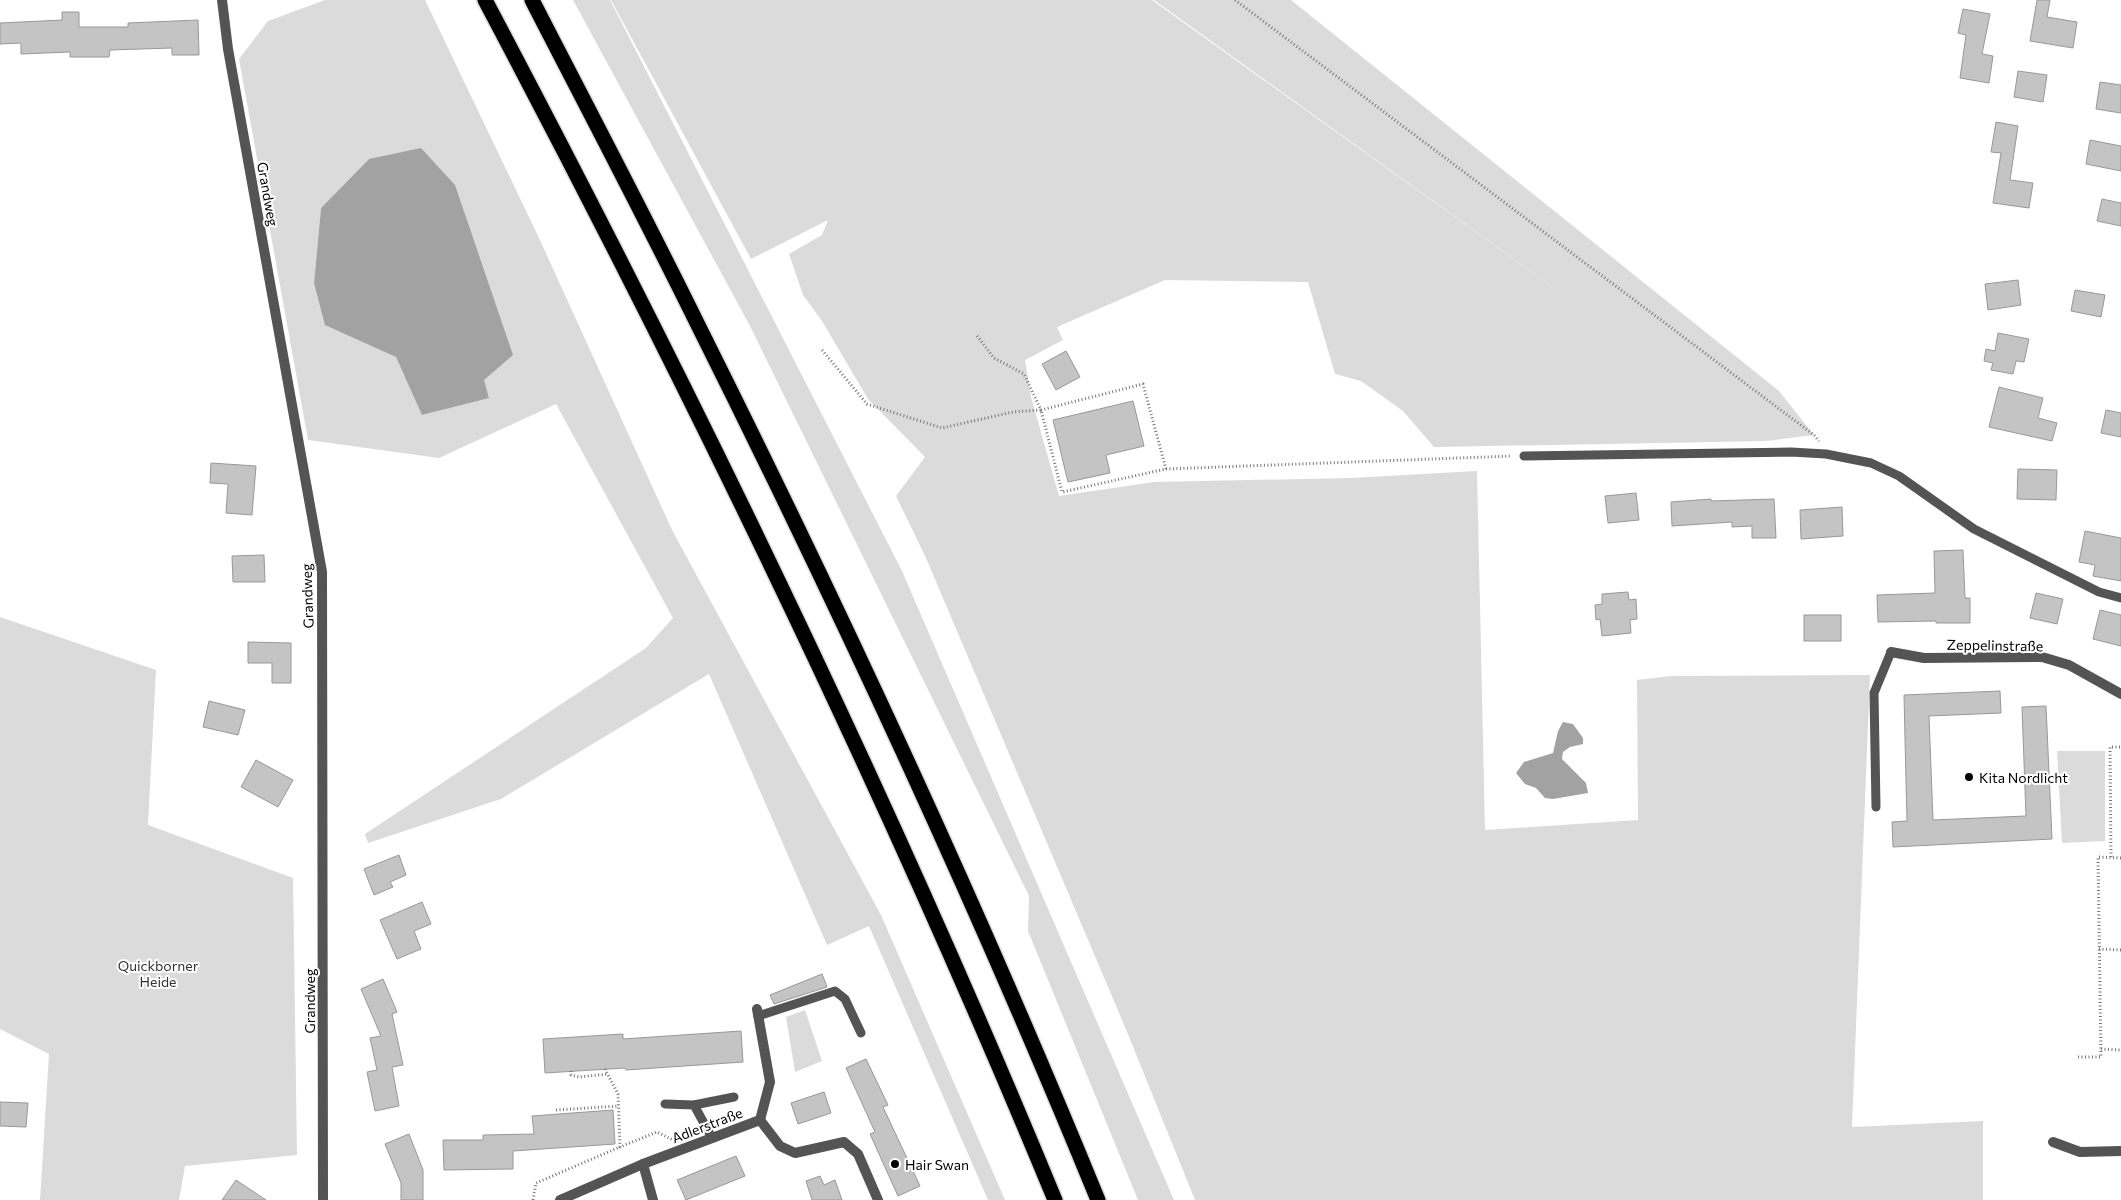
<svg xmlns="http://www.w3.org/2000/svg" width="2121" height="1200" font-family="Commissioner,sans-serif">
	<rect width="100%" height="100%" fill="#fff"/>
	<g fill="#dbdbdb" fill-rule="evenodd">
		<path d="M325 0H425L539 238 672 530 881 915 1005 1200H988L869 926 827 945 709 674 501 799 368 843 365 834 646 648 673 618 556 404 439 458 308 440 239 59 268 21ZM369 159 483 380 489 397 423 415 396 357 314 283 321 208Z"/>
		<path d="M573 0H610L902 571 1174 1200H1138L1028 931 1029 896 750 326Z"/>
		<path d="M611 0H1152L1589 313 1154 0H1291L1779 391 1814 435 1767 441 1434 447 1403 411 1361 381 1335 374 1308 282 1165 280 1057 327 1063 340 1025 360 1031 397 1059 496 1154 482 1351 478 1477 471 1485 830 1638 820 1637 680 1671 676 1870 675 1852 1127 1983 1121V1200H1195L1125 1027 926 558 896 496 925 457 868 399 822 321 803 295 789 254 822 235 828 220 751 259Z"/>
		<path d="M0 617 156 670 148 825 293 878 297 1155 185 1166 179 1200H40L49 1054 0 1029Z"/>
		<path d="M2057 751H2105V841L2062 843Z"/>
		<path d="M805 1010 822 1061 795 1072 786 1017Z"/>
	</g>
	<g fill="#a2a2a2">
		<path d="M421 148 455 185 513 355 484 380 489 398 422 415 396 357 325 325 314 283 321 208 369 159Z"/>
		<path d="M1563 722 1573 724 1583 738V744L1570 747 1563 752 1562 759 1586 783 1588 793 1553 799 1545 798 1536 788 1525 784 1516 773 1524 762 1553 753 1558 731Z"/>
	</g>
	<g fill="#c4c4c4" stroke="#989898">
		<path d="M2037 0H2050L2047 17 2077 22 2073 48 2030 41Z"/>
		<path d="M1963 9 1990 14 1982 54 1993 56 1989 83 1960 78 1966 35 1958 33Z"/>
		<path d="M62 12H79V27H128V23L198 20 199 55H172V48L110 50 109 57H70V52L21 54V43L0 44V23L62 20Z"/>
		<path d="M2018 71 2047 75 2043 102 2014 97Z"/>
		<path d="M2100 82 2121 85V113L2096 109Z"/>
		<path d="M1996 122 2018 126 2010 180 2033 183 2029 208 1993 203 2001 153 1991 152Z"/>
		<path d="M2090 140 2121 146V171L2086 164Z"/>
		<path d="M2102 199 2121 203V226L2097 221Z"/>
		<path d="M2018 280 2021 305 1988 310 1985 284Z"/>
		<path d="M2075 290 2105 295 2101 317 2071 311Z"/>
		<path d="M1998 333 2029 339 2024 362 2016 361 2013 374 1991 370 1993 363 1984 361 1986 349 1995 351Z"/>
		<path d="M1066 351 1080 377 1056 390 1042 364Z"/>
		<path d="M1999 387 2043 398 2038 418 2057 423 2052 441 1989 427Z"/>
		<path d="M1133 401 1144 446 1106 455 1110 473 1068 482 1053 420Z"/>
		<path d="M2106 410 2121 413V437L2101 433Z"/>
		<path d="M211 463 256 466 252 515 226 513 228 484 210 483Z"/>
		<path d="M2018 469 2057 470 2056 500 2017 499Z"/>
		<path d="M1636 493 1639 520 1608 523 1605 496Z"/>
		<path d="M1711 499V501L1774 499 1776 538H1752V526L1732 527V522L1672 526 1671 502Z"/>
		<path d="M1842 507 1843 536 1801 539 1800 510Z"/>
		<path d="M2085 531 2121 538V581L2093 576 2095 565 2079 562Z"/>
		<path d="M1963 550 1965 598H1970V623H1936V621L1878 622 1877 595 1935 593 1934 551Z"/>
		<path d="M264 555 265 582H233L232 556Z"/>
		<path d="M1628 592 1629 600 1636 599 1637 619 1630 620 1631 633 1602 636 1600 619 1596 620 1595 605 1602 604V594Z"/>
		<path d="M2036 593 2063 599 2057 624 2030 618Z"/>
		<path d="M2100 610 2121 615V646L2093 639Z"/>
		<rect x="1804" y="615" width="37" height="26"/>
		<path d="M248 642 291 643V683H272V663H248Z"/>
		<path d="M2000 691 2001 713 1929 716 1933 820 2026 816 2022 707 2046 706 2052 839 1893 847 1892 822 1907 821 1904 695Z"/>
		<path d="M209 701 245 710 238 735 203 727Z"/>
		<path d="M256 760 293 780 278 807 241 787Z"/>
		<path d="M399 855 406 875 390 882 393 887 374 895 364 869Z"/>
		<path d="M422 902 431 924 414 931 421 949 397 959 380 920Z"/>
		<path d="M822 974 827 987 774 1004 770 995Z"/>
		<path d="M383 979 397 1012 392 1014 403 1065 392 1067 399 1106 375 1111 367 1072 377 1070 370 1038 381 1036 361 989Z"/>
		<path d="M741 1031 743 1062 626 1070 625 1068 545 1073 543 1039 623 1034V1039Z"/>
		<path d="M866 1059 888 1105 883 1107 920 1186 898 1196 870 1134 875 1132 846 1068Z"/>
		<path d="M824 1092 831 1113 798 1124 791 1103Z"/>
		<path d="M0 1102 28 1103 26 1127 0 1126Z"/>
		<path d="M613 1110 615 1144 513 1151V1169L444 1170 443 1140H483V1135L534 1134 532 1116Z"/>
		<path d="M409 1134 423 1170V1200H401V1183L385 1144Z"/>
		<path d="M736 1156 745 1176 686 1200 677 1180Z"/>
		<path d="M820 1176 824 1185 835 1180 842 1200H812L806 1181Z"/>
		<path d="M236 1180 266 1200H222Z"/>
	</g>
	<g fill="none" stroke-linecap="round" stroke-linejoin="round">
		<g stroke="#dbdbdb" stroke-width="18">
			<g id="motorway">
				<path d="M485 0C692 391 886 790 1055 1200"/>
				<path d="M532 0C588 109 645 217 699 327 842 613 977 904 1098 1200"/>
			</g>
		</g>
		<g stroke="#767676" stroke-width="3" stroke-dasharray="1 2.5" stroke-linecap="butt">
			<path d="M1235 0 1814 435 1819 441"/>
			<path d="M977 336 994 358 1024 374 1041 410 1143 384 1166 469"/>
			<path d="M822 350 867 404 942 428 1013 412 1041 410 1062 492 1166 469 1512 456"/>
			<path d="M2111 857 2110 747H2121"/>
			<path d="M2099 949 2121 950"/>
			<path d="M2101 1049 2121 1050"/>
			<path d="M2078 1057H2101L2098 857 2121 858"/>
			<path d="M605 1069 618 1094 620 1147 657 1132 673 1140"/>
			<path d="M571 1071V1075L579 1077 608 1074"/>
			<path d="M556 1110 619 1106"/>
			<path d="M533 1200 536 1183 620 1147"/>
		</g>
		<g stroke="#545454" stroke-width="9">
			<path d="M1524 456 1791 452 1826 454 1871 463 1899 476 1974 529 2099 592 2121 598"/>
			<path d="M1876 807 1874 693 1891 652"/>
			<path d="M758 1016 835 991 845 999 861 1033"/>
			<path d="M665 1104 694 1105 712 1138"/>
			<path d="M694 1105 734 1097"/>
		</g>
		<g stroke="#545454" stroke-width="10">
			<path d="M222 0 228 49 322 572 323 1200"/>
			<path d="M1891 652 1924 658 2042 657 2069 665 2121 694"/>
			<path d="M760 1120 780 1146 795 1153 844 1142 858 1154 878 1200"/>
			<path d="M2053 1142 2080 1152 2121 1151"/>
			<path d="M643 1164 653 1200"/>
			<path d="M560 1200 643 1164 760 1120 770 1082 757 1009"/>
		</g>
		<use href="#motorway" stroke="#000" stroke-width="15"/>
	</g>
	<g fill="#000" stroke="#fff" stroke-width="2">
		<circle cx="1969" cy="777" r="5"/>
		<circle cx="895" cy="1164" r="5"/>
	</g>
	<g text-anchor="middle" dominant-baseline="central" stroke-width="4" stroke-linejoin="round" paint-order="stroke">
		<g font-size="14" fill="#000" stroke="#fff">
			<text transform="translate(268 194) rotate(80)">Grandweg</text>
			<text transform="translate(307 596) rotate(-92)">Grandweg</text>
			<text transform="translate(1995 645) rotate(1)">Zeppelinstraße</text>
			<text transform="translate(309 1001) rotate(-90)">Grandweg</text>
			<text transform="translate(707 1125) rotate(-21)">Adlerstraße</text>
		</g>
		<g font-size="14" fill="#000" stroke="#fff" text-anchor="start">
			<text x="1979" y="777">Kita Nordlicht</text>
			<text x="905" y="1164">Hair Swan</text>
		</g>
		<g font-size="14" fill="#323232" stroke="#fff">
			<text x="158" y="965">Quickborner<tspan x="158" dy="16">Heide</tspan></text>
		</g>
	</g>
</svg>
